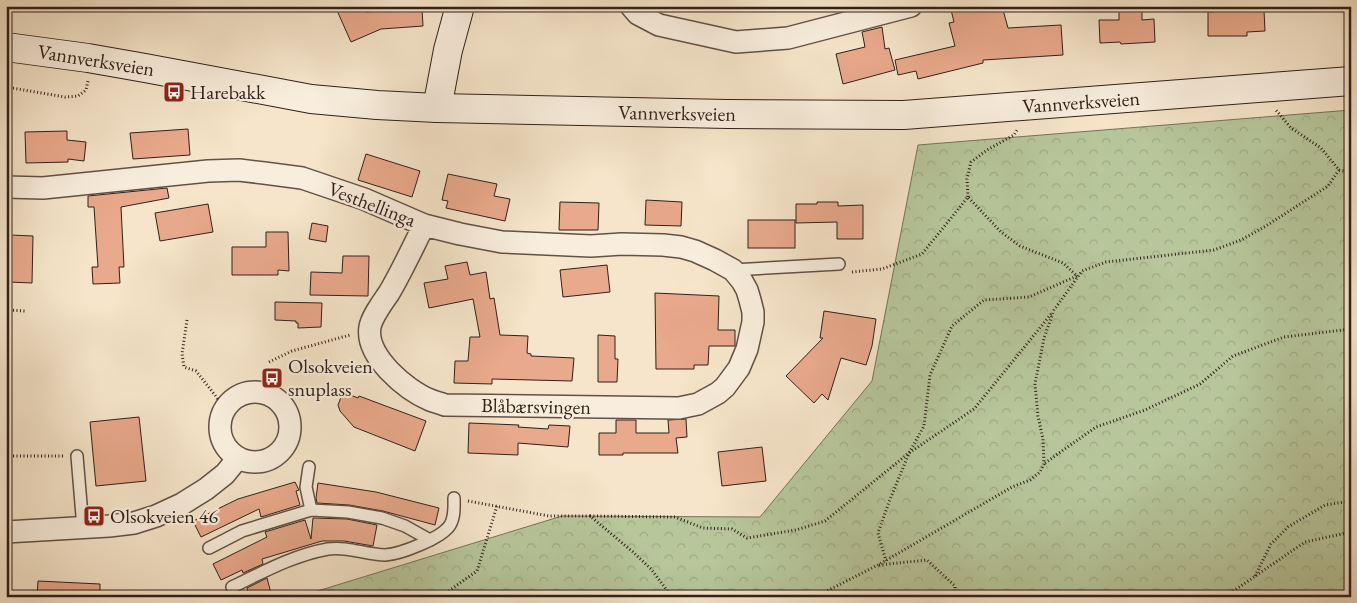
<svg xmlns="http://www.w3.org/2000/svg" width="1357" height="603" font-family="'EB Garamond',serif">
	<defs>
		<pattern id="forest-crowns" width="20" height="18" patternUnits="userSpaceOnUse" patternTransform="scale(1.25)"><rect width="20" height="18" fill="#b7c69b"/><path d="M2 6a3 3 0 1 1 6 0M12 15a3 3 0 1 1 6 0" fill="none" stroke="#9eaa85"/></pattern>
	</defs>
	<rect width="100%" height="100%" fill="#f6e5ca"/>
	<filter id="stains"><feTurbulence type="fractalNoise" baseFrequency=".004" numOctaves="4"/><feColorMatrix values="0 0 0 0 .2 0 0 0 0 .09 0 0 0 0 .02 0 0 0 .5 -.17"/></filter>
	<radialGradient id="worn" r=".72"><stop offset=".6" stop-color="#630" stop-opacity="0"/><stop offset="1" stop-color="#630" stop-opacity=".3"/></radialGradient>
	<path fill="url(#forest-crowns)" stroke="#74735a" d="M1351 110V597H298L562 516 760 517 872 381 918 145Z"/>
	<g fill="#e9a98c" stroke="#30201a">
		<path d="M335 6H366V12L422 9 423 26 381 29 351 42Z"/>
		<path d="M950 6H1002L1008 28 1061 25 1063 55 983 60V63L918 79 916 71 898 75 895 60 955 46 949 23 954 22Z"/>
		<path d="M1119 6H1142V20L1154 19 1155 42 1121 44 1120 42 1100 43 1099 20H1119Z"/>
		<path d="M1214 6H1238V11H1264L1265 31 1247 32V36H1208V12H1214Z"/>
		<path d="M882 27 885 49 889 48 895 70 843 84 836 54 865 47 862 32Z"/>
		<path d="M188 129 190 155 133 159 130 133Z"/>
		<path d="M67 131V140L86 142 84 161 68 159V162L26 163 25 132Z"/>
		<path d="M366 154 420 171 412 197 358 180Z"/>
		<path d="M448 174 497 184 494 196 510 199 505 221 446 208 448 201 442 200Z"/>
		<path d="M167 188 169 198 121 207 124 267H119L120 283 93 284 92 267H98L94 207H88V196Z"/>
		<path d="M646 200 682 202 681 226 645 225Z"/>
		<path d="M560 202 599 203 598 230H559Z"/>
		<path d="M817 202H838V206L863 205V239H837V222L796 223V204H817Z"/>
		<path d="M208 204 213 232 160 241 155 213Z"/>
		<rect x="748" y="220" width="47" height="28"/>
		<path d="M312 223 328 226 326 242 309 239Z"/>
		<path d="M266 232H288L289 271 278 270V275H232V247H266Z"/>
		<path d="M11 235 33 236 32 283 9 282 10 269H6V247H11Z"/>
		<path d="M343 256H369L368 296 310 295 311 272 342 273Z"/>
		<path d="M467 262 470 275 486 272 490 299 494 298 500 335 528 336 527 353 531 354V356L574 358 572 381 492 379V384L454 383 455 361H468L470 337H480L473 299 429 308 424 283 448 279 445 266Z"/>
		<path d="M607 265 610 292 563 297 560 270Z"/>
		<path d="M655 293 719 296 718 330H735V346H709L708 365H694V369H656Z"/>
		<path d="M275 302 322 303 321 327 298 328V323H296V321L275 320Z"/>
		<path d="M824 311 876 319 872 346 866 365 841 358 828 400 822 394 814 403 786 376 823 338H820Z"/>
		<path d="M598 335 615 336V359H618L617 382H598Z"/>
		<path d="M343 392 358 398 359 396 426 421 415 451 354 427 340 411 338 405Z"/>
		<path d="M139 417 146 481 96 486 90 422Z"/>
		<path d="M686 419 687 437 676 438 678 453H623V455H599V433H616V420H636V433H669L668 420Z"/>
		<path d="M469 423 519 425 518 427 548 429 549 425 570 426 568 447 518 443V455L468 453Z"/>
		<path d="M762 447 766 481 722 486 718 452Z"/>
		<path d="M295 482 299 490 296 491 300 505 261 517 259 509 201 537 193 521 238 499Z"/>
		<path d="M318 483 376 492 439 508 435 525 383 511 349 505 317 503 316 498Z"/>
		<path d="M313 518 347 519 377 525 373 546 344 541H322L262 559 263 564 243 573 242 570 221 580 213 564 267 537 265 532 305 520 311 539Z"/>
		<path d="M267 578 272 597H249L247 588Z"/>
		<path d="M38 581 100 584V597H37Z"/>
	</g>
	<g fill="none" stroke-linecap="round" stroke-linejoin="round">
		<g stroke="#625146" stroke-width="14">
			<g id="lane">
				<path d="M733 270 839 264"/>
				<path d="M77 456 83 528"/>
				<path d="M309 467 306 487 311 510"/>
				<path d="M209 548 242 531 311 510 348 512 382 518 405 526 430 540"/>
				<path d="M232 587C263 572 294 555 328 549 348 546 366 555 385 555 401 554 442 538 450 525 455 517 454 506 454 498"/>
			</g>
		</g>
		<g stroke="#625146" stroke-width="24">
			<g id="street">
				<path d="M631 6 638 14 659 25 736 42 788 38 911 6"/>
				<path d="M6 187 43 188 208 171 239 170 264 173 302 178 364 199 424 225 460 234 502 242 591 246 622 244 663 245 681 247 695 251 715 260 733 270 742 281 747 290 750 300 753 312V322L747 349 739 368 725 387 718 393 698 404 679 408 445 405C440 403 435 402 430 400 406 390 365 356 370 327 372 316 383 302 389 293 402 271 413 247 424 225"/>
				<circle cx="255" cy="427" r="35"/>
				<path d="M6 532 109 526 134 523 156 516 182 504 206 489 225 474 238 458"/>
			</g>
		</g>
		<g stroke="#30201a" stroke-width="30">
			<g id="secondary">
				<path d="M6 47 88 58 145 68 311 99 377 105 437 108 728 114 904 115 1351 81"/>
				<path d="M437 108 448 50 460 6"/>
			</g>
		</g>
		<g stroke="#30201a" stroke-width="3" stroke-dasharray="1 2.5" stroke-linecap="butt">
			<path d="M6 87 65 97 78 96 86 90 88 81"/>
			<path d="M1339 170 1351 172"/>
			<path d="M968 197 967 179 971 162 987 150 1014 135 1017 130"/>
			<path d="M852 272 882 269 922 254 968 197 1001 232 1020 246 1063 263 1077 276 1029 297 984 300 952 326 930 375 924 426 909 453 889 502 878 533 886 561"/>
			<path d="M6 310 25 311"/>
			<path d="M187 320 182 354 184 367 196 371 215 395 224 409"/>
			<path d="M269 362 292 351 350 335"/>
			<path d="M6 456H63"/>
			<path d="M1045 463 1096 427 1145 410 1200 384 1233 356 1284 337 1351 329"/>
			<path d="M468 501 549 516H590L633 552 651 569 672 597"/>
			<path d="M590 516 675 517 703 528 732 529 747 538 796 530 825 521 909 453 974 409 1052 313"/>
			<path d="M879 565 927 560 955 586V597"/>
			<path d="M1255 576 1271 544 1288 527 1325 505 1351 501"/>
			<path d="M440 597 477 571 497 506"/>
			<path d="M815 597 878 565 1012 487 1030 480 1040 472 1044 464 1043 439 1038 416 1035 384 1044 338 1054 310 1082 271 1106 262 1214 250 1241 240 1266 226 1328 186 1339 170 1321 148 1291 128 1275 109"/>
			<path d="M1229 597 1232 592 1305 542 1351 532"/>
		</g>
		<use href="#lane" stroke="#f9eedd" stroke-width="11"/>
		<use href="#street" stroke="#f9eedd" stroke-width="21"/>
		<use href="#secondary" stroke="#f9eedd" stroke-width="28"/>
	</g>
	<defs>
		<g id="bus-square" transform="scale(1.125)"><rect x="-9" y="-9" width="18" height="18" rx="4" fill="#8f2418" stroke="#f9eedd"/><path d="M-5-6H5V4H4V6H2V4H-2V6H-4V4H-5ZM-3.5-4V0h7V-4ZM-3.5 1.2v1.5H-2V1.2ZM2 1.2v1.5H3.5V1.2Z" fill="#fff"/></g>
	</defs>
	<g fill-rule="evenodd">
		<use href="#bus-square" x="174" y="92"/>
		<use href="#bus-square" x="272" y="378"/>
		<use href="#bus-square" x="94" y="516"/>
	</g>
	<g text-anchor="middle" dominant-baseline="central" stroke-width="4.5" stroke-linejoin="round" paint-order="stroke">
		<g font-size="20" fill="#30201a" stroke="#f9eedd">
			<text transform="translate(96 60) rotate(9)">Vannverksveien</text>
			<text transform="translate(1081 102) rotate(-4)">Vannverksveien</text>
			<text transform="translate(677 113) rotate(1)">Vannverksveien</text>
			<text transform="translate(372 204) rotate(21)">Vesthellinga</text>
			<text transform="translate(536 406) rotate(1)">Blåbærsvingen</text>
		</g>
		<g font-size="20" fill="#30201a" stroke="#f9eedd" text-anchor="start">
			<text x="190" y="92">Harebakk</text>
			<text x="288" y="366">Olsokveien<tspan x="288" dy="23">snuplass</tspan></text>
			<text x="110" y="516">Olsokveien 46</text>
		</g>
	</g>
	<rect width="1357" height="603" fill="none" stroke="#f6e5ca" stroke-width="25"/>
	<rect x="8" y="8" width="1342" height="588" fill="none" stroke="#30201a" stroke-width="2.5"/>
	<rect x="12" y="12" width="1332" height="578" fill="none" stroke="#30201a"/>
	<rect width="100%" height="100%" filter="url(#stains)"/>
	<rect width="100%" height="100%" fill="url(#worn)"/>
</svg>
